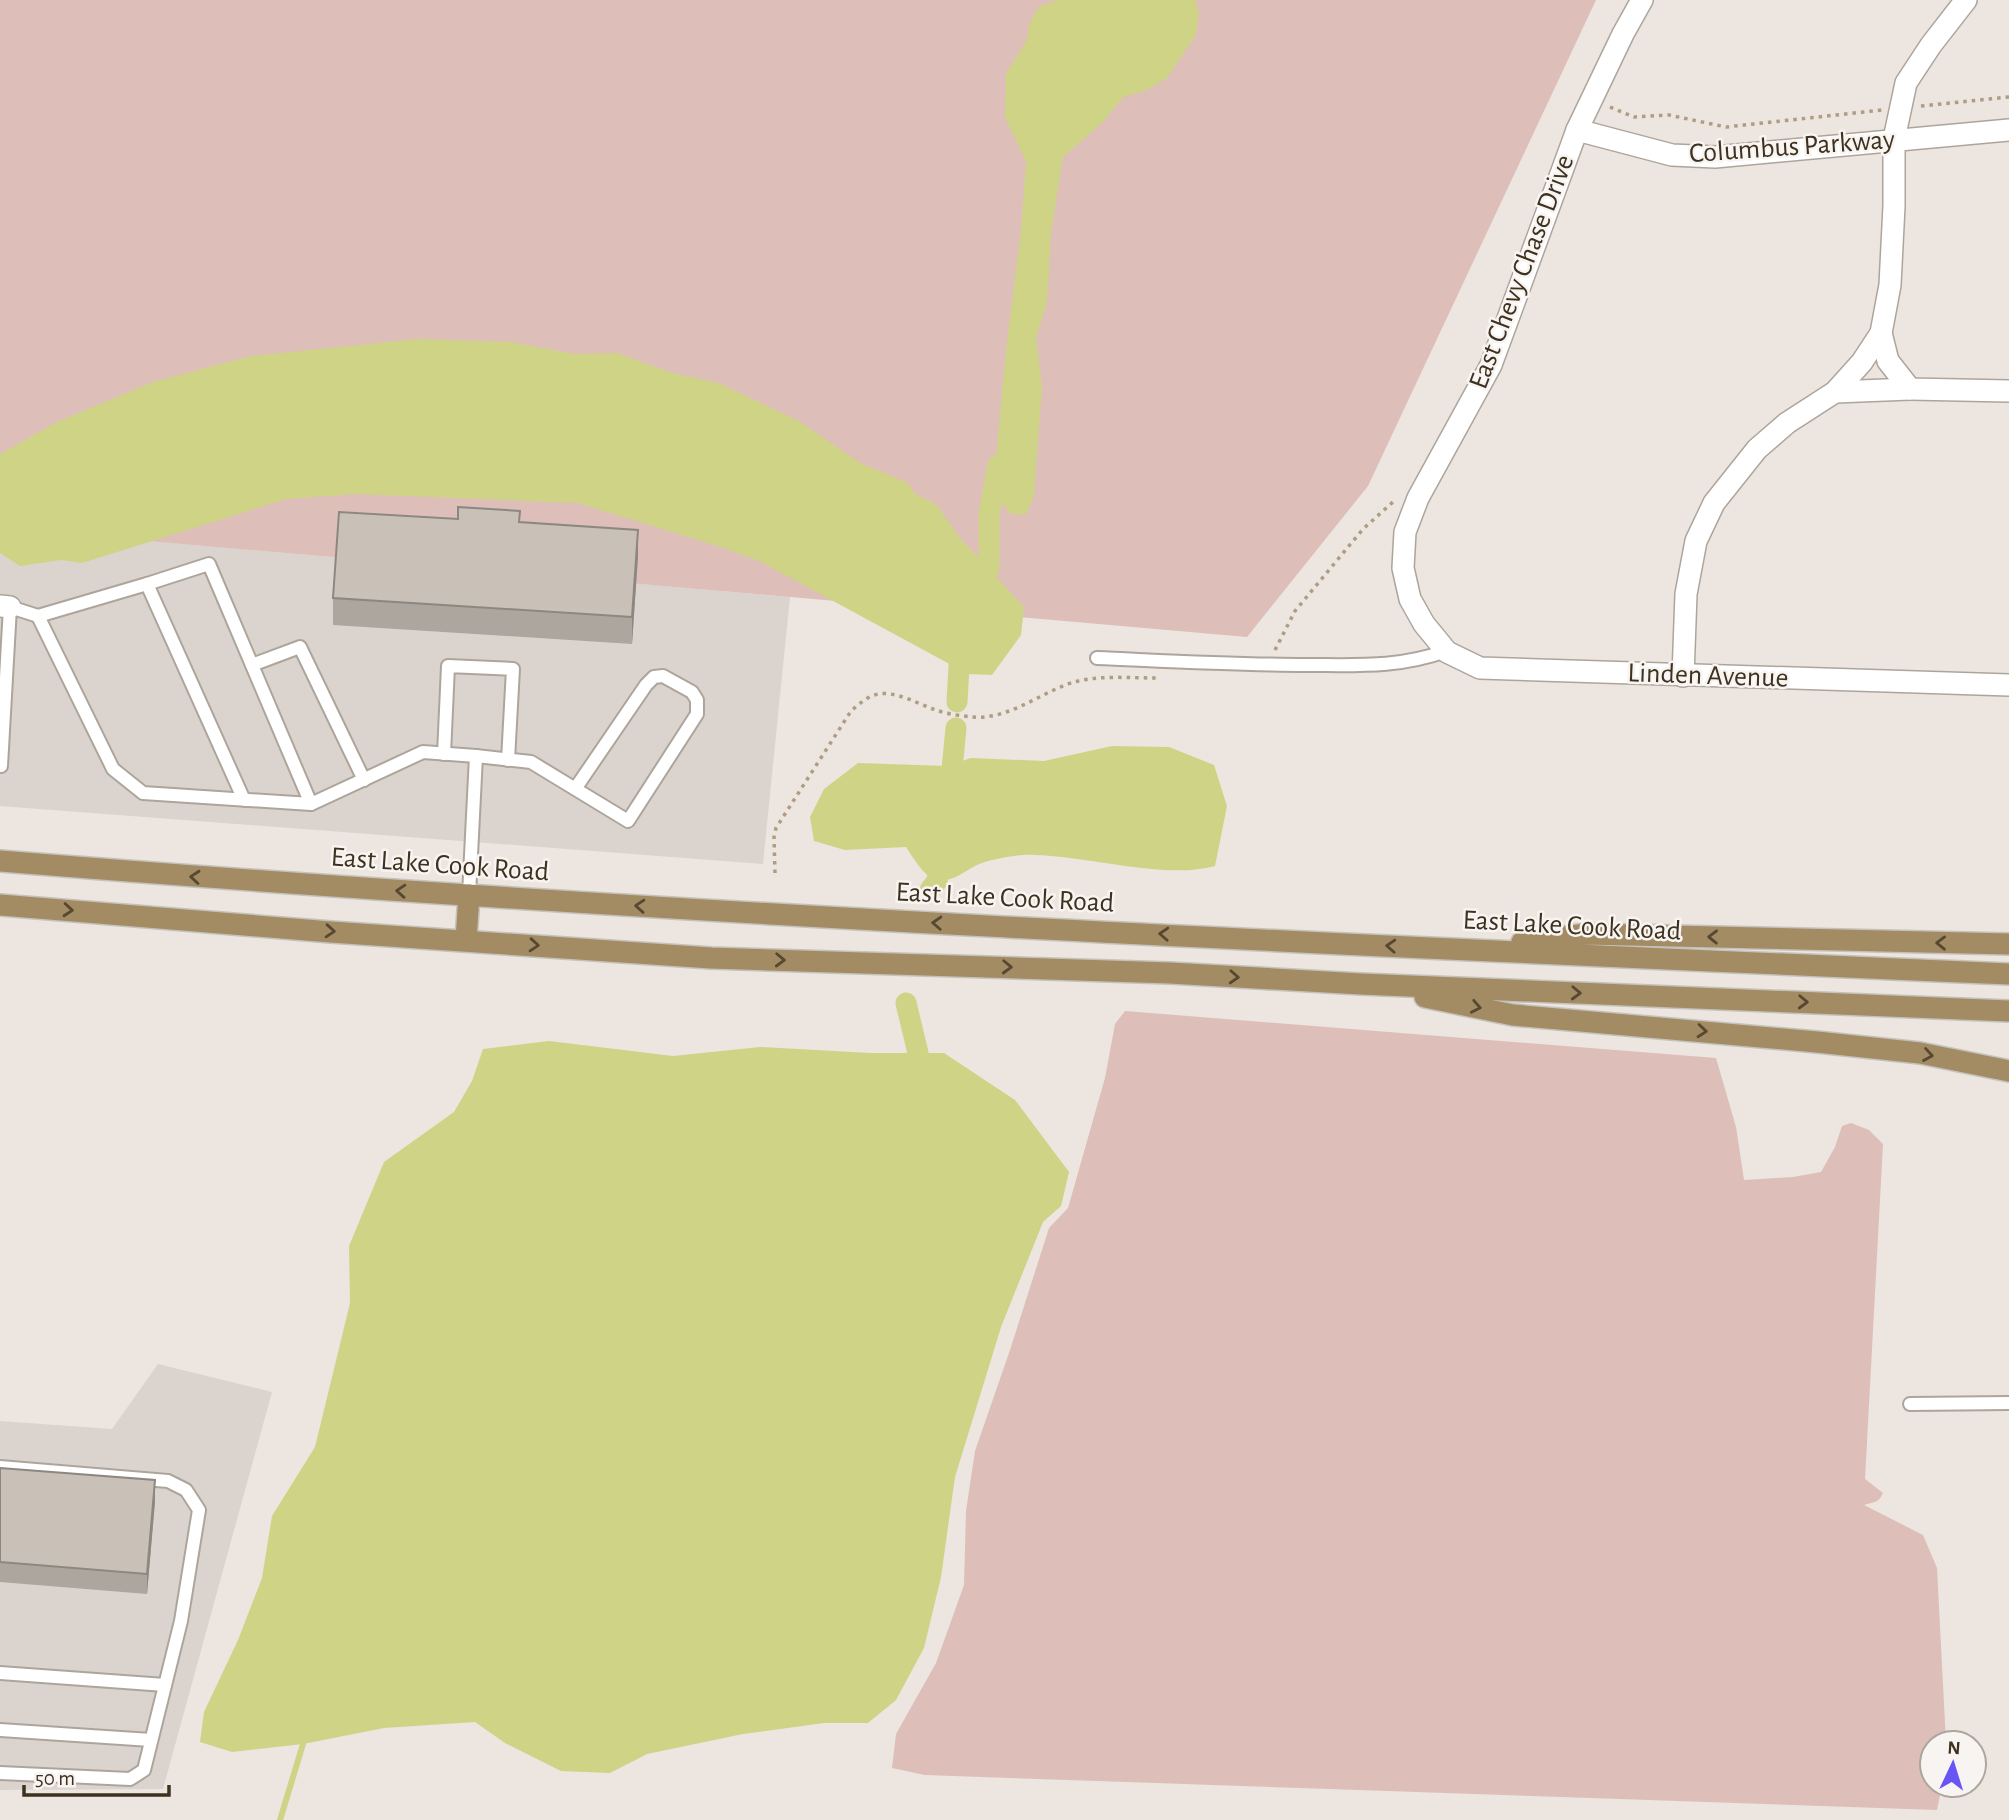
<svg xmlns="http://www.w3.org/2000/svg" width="2009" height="1820" font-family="'Alegreya Sans',sans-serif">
	<rect width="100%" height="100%" fill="#ece5e0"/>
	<g fill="#dbd4ce">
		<path d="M0 528 790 597 763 864 0 806Z"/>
		<path d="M158 1364 272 1392 163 1789 0 1790V1421L112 1429Z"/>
	</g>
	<g fill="#debeb8">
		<path d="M0 0H1596L1368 486 1247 637 0 528Z"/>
		<path d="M1125 1011 1716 1058 1736 1127 1744 1180 1793 1177 1821 1172 1835 1147 1842 1126 1851 1123 1869 1130 1883 1144 1865 1479 1883 1493C1879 1503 1873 1502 1864 1505L1923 1535 1937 1568 1946 1743H1932V1785H1942L1937 1810 925 1775 892 1768 896 1734 936 1663 964 1585 966 1511 975 1451 1010 1350 1049 1228 1068 1208 1105 1078 1115 1024Z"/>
	</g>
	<g fill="#cfd386">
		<path d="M1057 0H1195L1199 13 1196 35 1167 78 1147 90 1123 97 1102 123 1063 157 1051 233 1047 302 1036 338 1042 387 1034 496 1026 515 1011 514 993 491 1006 350 1021 230 1026 161 1005 118 1006 74 1027 40 1029 24 1039 7Z"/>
		<path d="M418 339 510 342 575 354 617 353 672 373 718 383 799 421 860 463 908 483 914 493 937 505 959 537 1024 607 1021 635 992 675 968 674 759 561 721 547 578 503 357 494 286 499 82 563 61 560 20 566 0 553V454L57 422 153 382 251 356Z"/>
		<path d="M1112 746 1169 747 1214 765 1227 806 1215 866C1166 880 1088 856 1035 855 1020 854 997 858 982 863 967 868 956 882 938 880 925 879 913 857 906 847L845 850 814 841 810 817 824 789 858 763 947 766 971 758 1044 761Z"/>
		<path d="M549 1041 673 1056 760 1047 870 1053H944L1015 1100 1069 1172 1061 1206 1043 1222 1001 1327 955 1477 941 1577 924 1648 896 1700 868 1723H824L743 1734 647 1754 610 1773 561 1771 505 1743 475 1722 384 1728 303 1744 232 1752 200 1742 204 1712 238 1640 262 1578 272 1516 315 1447 350 1303 349 1246 384 1162 454 1112 472 1081 483 1049Z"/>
	</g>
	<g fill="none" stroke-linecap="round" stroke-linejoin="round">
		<path stroke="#cfd386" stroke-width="6" d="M280 1820 303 1744"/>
		<g stroke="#cfd386" stroke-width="21">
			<path d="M978 594 989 567V514L998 465"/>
			<path d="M957 702 959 666 964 642"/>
			<path d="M950 790 956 728"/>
			<path d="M930 890 937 881 941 853"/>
			<path d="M906 1003 918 1053"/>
		</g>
		<g stroke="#ada59b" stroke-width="16">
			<g id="lane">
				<path d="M147 584 209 564 311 804"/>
				<path d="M1097 658C1167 661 1237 665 1307 665 1357 665 1398 668 1446 651"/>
				<path d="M252 665 300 647 364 780"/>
				<path d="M444 754 448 666 513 669 508 760"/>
				<path d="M1 766 10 607 38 616"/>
				<path d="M244 800 147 584 38 616 113 769 143 793 311 804 423 752 476 756"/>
				<path d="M469 895 476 756 531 762 628 821 697 714V700L692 692 663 676 654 677 646 685 575 789"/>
				<path d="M1910 1404 2009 1403"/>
				<path d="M0 1467 168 1481 186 1490 199 1510 181 1621 144 1770 130 1779 0 1773"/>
				<path d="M0 1673 165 1685"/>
				<path d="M0 1730 151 1740"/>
			</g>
		</g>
		<g stroke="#ada59b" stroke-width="24">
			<g id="street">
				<path d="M1642 0 1623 34 1577 130 1491 365 1418 498 1405 532 1403 568 1410 599 1424 624 1447 652 1480 668 2009 685"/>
				<path d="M1577 130 1672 155 1715 157 2009 130"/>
				<path d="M1881 333 1888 361 1910 389 2009 391"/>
				<path d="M1835 392 1910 389"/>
				<path d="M0 606 10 607"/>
				<path d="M1683 676 1686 594 1696 541 1714 503 1757 449 1787 423 1835 392 1862 362 1881 333 1890 285 1894 206V139L1906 83 1931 45 1966 0"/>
			</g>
		</g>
		<g stroke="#c5c2bc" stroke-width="24">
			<g id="primary">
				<path d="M0 861C668 915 1339 945 2009 974"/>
				<path d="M0 905 331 932 711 958 1170 973 1361 984 2009 1011"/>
				<path d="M466 940 469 895"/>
				<path d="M1522 942 1587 934 2009 944"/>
				<path d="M1425 997 1513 1015 1817 1042 1920 1053 2009 1071"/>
			</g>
		</g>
		<g stroke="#b09c80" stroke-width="3.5" stroke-dasharray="3.5 5" stroke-linecap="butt">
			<path d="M1921 106 2009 97"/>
			<path d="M1610 107 1634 117 1669 115 1726 127 1882 110"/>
			<path d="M1275 650 1295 611 1363 529 1394 501"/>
			<path d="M775 873 774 837 776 828 851 711C859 704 868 696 878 694 897 691 918 704 936 710 947 714 961 716 973 717 1009 720 1041 692 1074 682 1099 675 1130 678 1156 678"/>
		</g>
		<use href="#lane" stroke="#fff" stroke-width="12"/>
		<use href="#street" stroke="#fff" stroke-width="21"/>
		<use href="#primary" stroke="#a38b63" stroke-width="21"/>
	</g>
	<g fill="#ada69e">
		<path d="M458 519 520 522 638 556 632 644 333 625V598Z"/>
		<path d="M0 1468 155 1501 147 1594 0 1582Z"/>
	</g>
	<g fill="#8d8781">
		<path d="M638 530V556L632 644V617Z"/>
		<path d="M155 1480V1501L147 1594V1574Z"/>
	</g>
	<g fill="#c9c1b8" stroke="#8d8781" stroke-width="2">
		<path d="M458 507 520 511 519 522 638 530 632 617 333 598 339 512 458 519Z"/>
		<path d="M0 1468 155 1480 147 1574 0 1562Z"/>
	</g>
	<defs><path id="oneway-chevron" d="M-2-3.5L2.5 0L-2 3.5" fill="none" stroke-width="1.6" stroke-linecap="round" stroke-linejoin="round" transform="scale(1.75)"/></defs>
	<g stroke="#564831">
		<use href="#oneway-chevron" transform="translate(195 877) rotate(-175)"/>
		<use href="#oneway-chevron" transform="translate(401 891) rotate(-176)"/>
		<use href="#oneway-chevron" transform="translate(640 906) rotate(-176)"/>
		<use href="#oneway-chevron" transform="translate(68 910) rotate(5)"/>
		<use href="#oneway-chevron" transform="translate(937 923) rotate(-177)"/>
		<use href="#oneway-chevron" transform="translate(330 931) rotate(4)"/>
		<use href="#oneway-chevron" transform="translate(1164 934) rotate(-177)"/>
		<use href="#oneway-chevron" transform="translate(1713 937) rotate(-179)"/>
		<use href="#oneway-chevron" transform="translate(1941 943) rotate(-179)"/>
		<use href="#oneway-chevron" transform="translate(534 945) rotate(4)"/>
		<use href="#oneway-chevron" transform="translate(1391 946) rotate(-177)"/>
		<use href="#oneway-chevron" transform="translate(780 960) rotate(2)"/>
		<use href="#oneway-chevron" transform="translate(1007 967) rotate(2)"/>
		<use href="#oneway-chevron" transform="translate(1234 977) rotate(3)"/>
		<use href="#oneway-chevron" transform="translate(1576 993) rotate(2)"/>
		<use href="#oneway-chevron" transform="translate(1803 1002) rotate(2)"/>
		<use href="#oneway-chevron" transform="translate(1476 1007) rotate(11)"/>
		<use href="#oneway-chevron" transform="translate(1702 1031) rotate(5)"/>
		<use href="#oneway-chevron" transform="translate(1928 1055) rotate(9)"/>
	</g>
	<g text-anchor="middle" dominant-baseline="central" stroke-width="5" stroke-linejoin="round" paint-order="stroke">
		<g font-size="28" fill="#3d3220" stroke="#f8f4f1">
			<text transform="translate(1792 147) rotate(-4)">Columbus Parkway</text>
			<text transform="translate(1522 272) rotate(-69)">East Chevy Chase Drive</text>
			<text transform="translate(1708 676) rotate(2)">Linden Avenue</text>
			<text transform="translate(440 865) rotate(4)">East Lake Cook Road</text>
			<text transform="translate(1005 898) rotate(3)">East Lake Cook Road</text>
			<text transform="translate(1572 926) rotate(3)">East Lake Cook Road</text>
		</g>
	</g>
	<g transform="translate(1953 1764) rotate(4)"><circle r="33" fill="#f8f4f1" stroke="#ada69d" stroke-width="2"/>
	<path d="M0-5L12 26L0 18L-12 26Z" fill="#6954f6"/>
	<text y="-10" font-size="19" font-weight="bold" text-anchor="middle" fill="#3d3220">N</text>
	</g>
	<path d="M24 1785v10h145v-10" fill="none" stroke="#3d3220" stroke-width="3.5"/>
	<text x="35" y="1785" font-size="21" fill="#3d3220" stroke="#f8f4f1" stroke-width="5" paint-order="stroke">50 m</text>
</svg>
